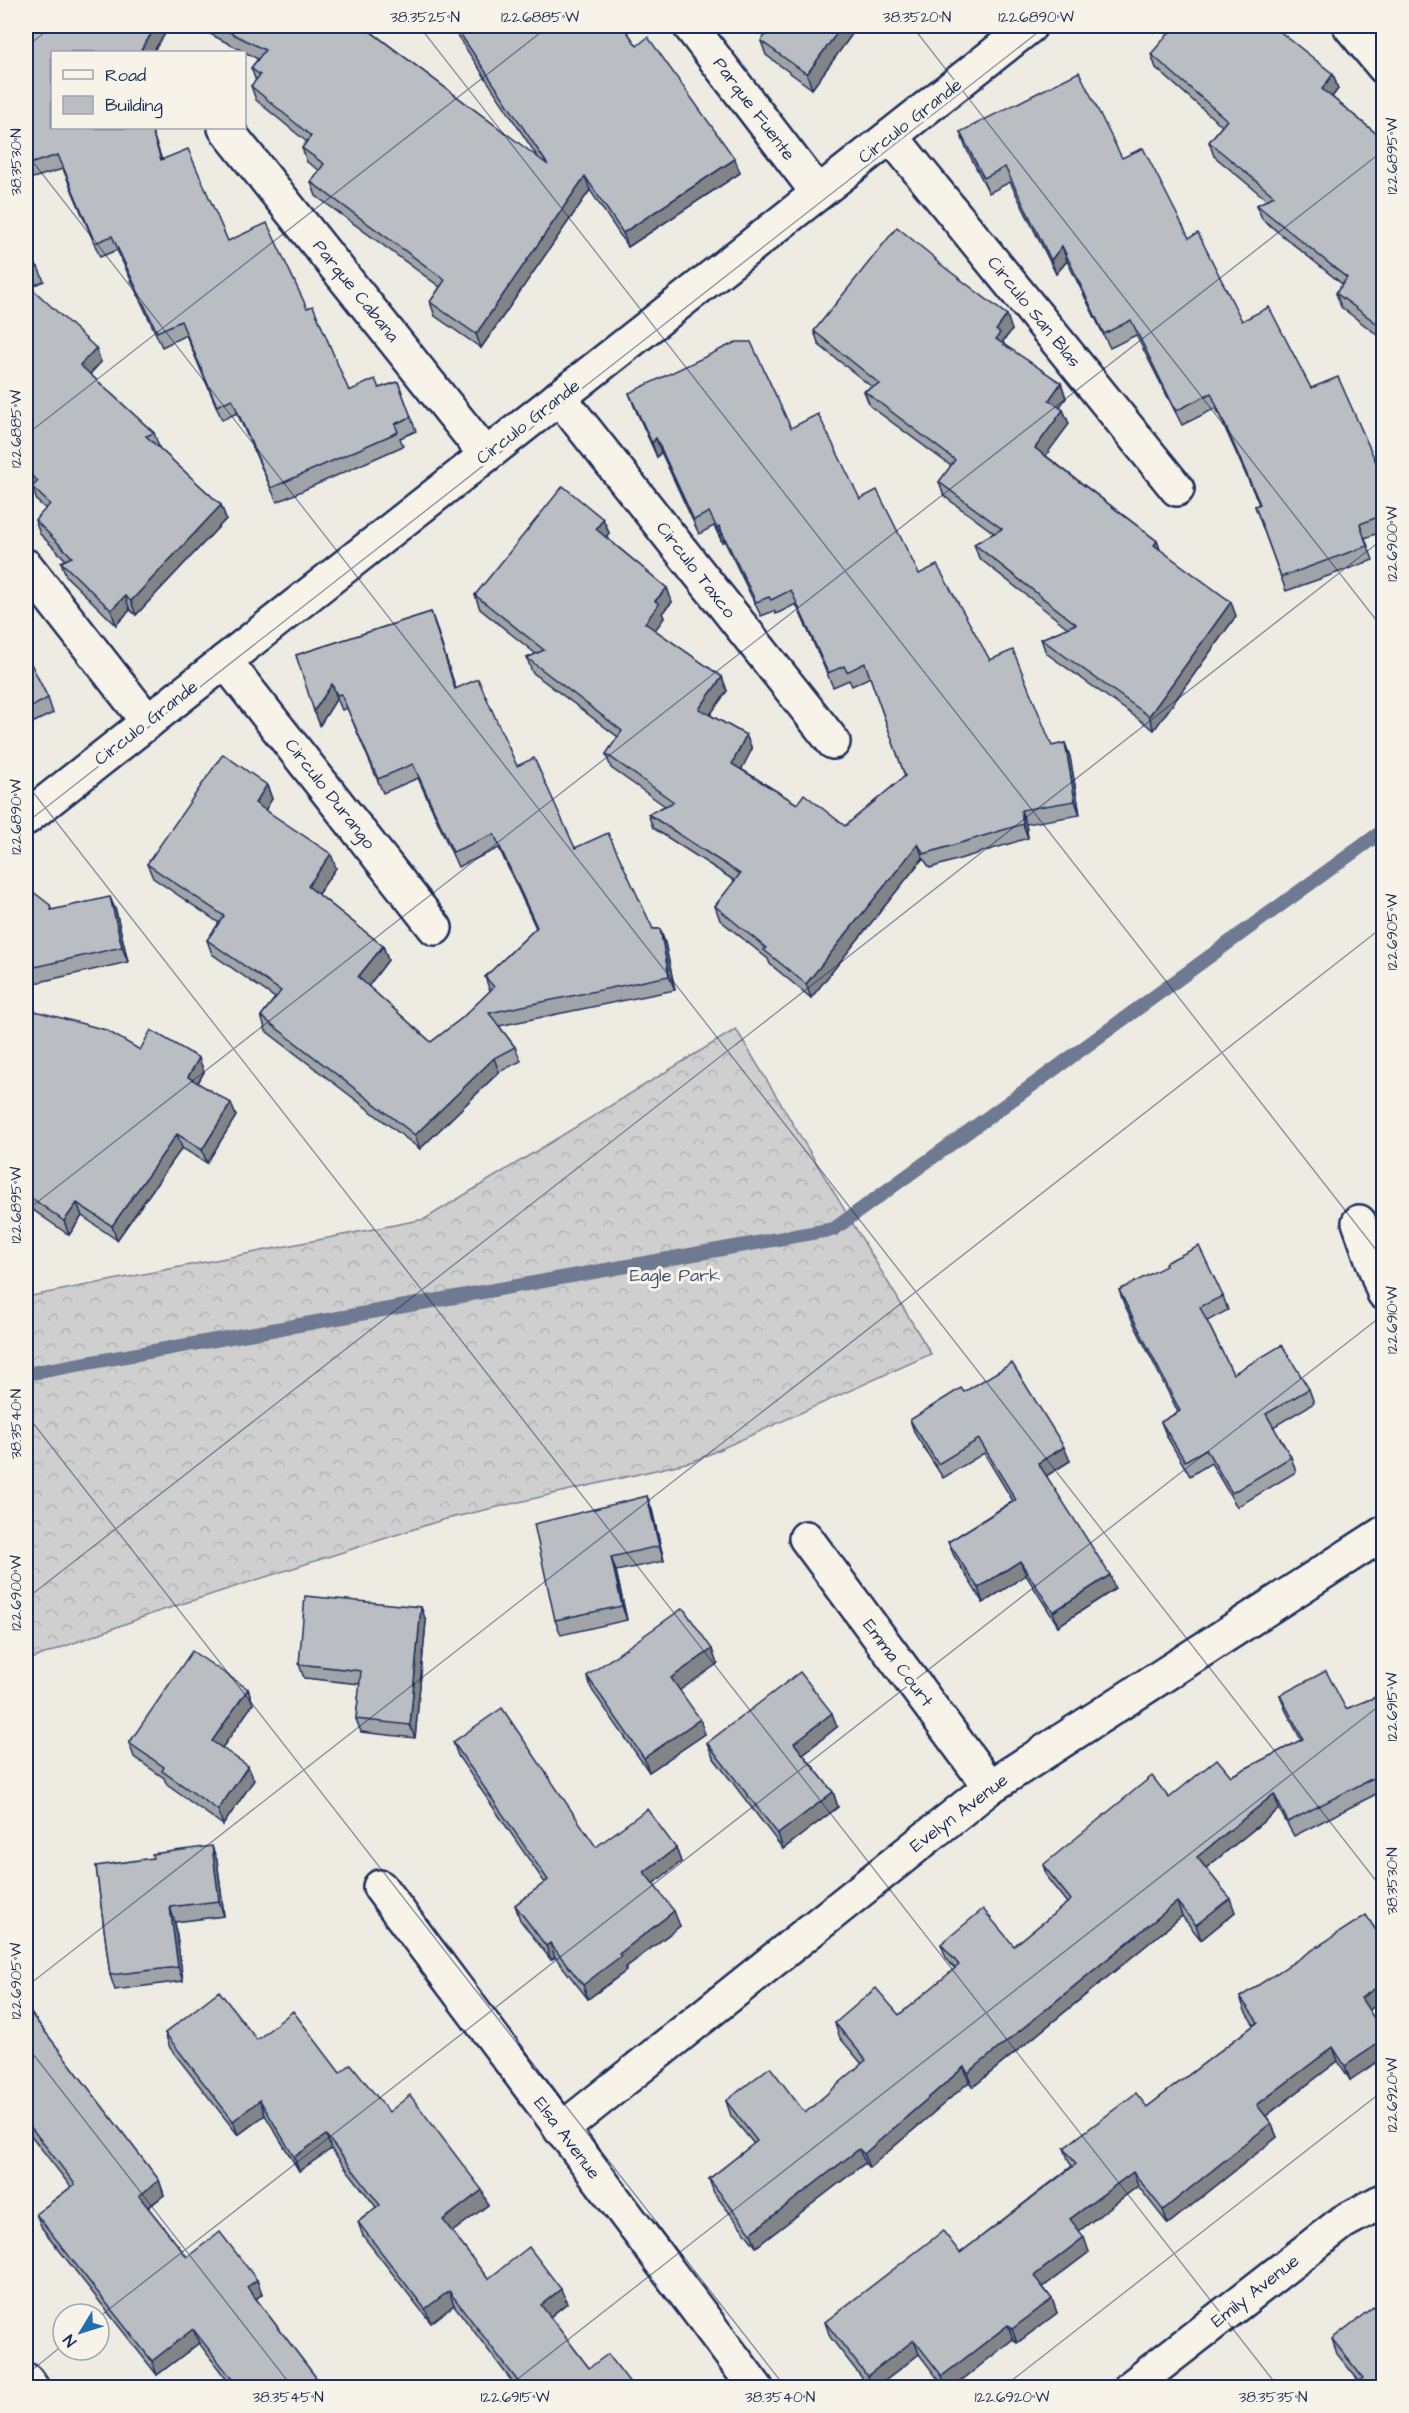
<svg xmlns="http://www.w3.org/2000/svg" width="1409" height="2413" font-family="'Architects Daughter',sans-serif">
	<defs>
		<pattern id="forest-crowns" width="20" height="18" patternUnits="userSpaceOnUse" patternTransform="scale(1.5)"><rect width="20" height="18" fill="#cfcfcf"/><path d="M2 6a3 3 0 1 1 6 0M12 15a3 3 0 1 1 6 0" fill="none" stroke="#b1b2b4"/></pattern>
	</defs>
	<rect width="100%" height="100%" fill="#eeebe2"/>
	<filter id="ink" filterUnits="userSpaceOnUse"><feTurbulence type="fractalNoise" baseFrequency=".0167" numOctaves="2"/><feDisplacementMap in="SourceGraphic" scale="12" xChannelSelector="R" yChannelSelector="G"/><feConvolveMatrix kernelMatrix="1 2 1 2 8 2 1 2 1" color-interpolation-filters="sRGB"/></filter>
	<g filter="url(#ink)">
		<path fill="url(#forest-crowns)" stroke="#757f96" stroke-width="1.5" d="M736 1029 931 1354 694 1461 442 1520 154 1613 26 1661V1297L425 1219Z"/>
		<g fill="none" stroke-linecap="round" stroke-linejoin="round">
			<path stroke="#6e7992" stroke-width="14" d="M26 1374 834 1229 1384 830"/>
			<g stroke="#1b2f5e" stroke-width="38">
				<g id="minor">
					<path d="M690 26 818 193"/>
					<path d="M1350 26 1384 67"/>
					<path d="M225 128 486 455"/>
					<path d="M891 136 1177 489"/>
					<path d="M559 397 833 742"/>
					<path d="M26 566 148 722"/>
					<path d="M225 661 435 928"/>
					<path d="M26 818 1030 26"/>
					<path d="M1359 1222 1384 1293"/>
					<path d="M806 1538 990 1787"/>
					<path d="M380 1887 756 2388"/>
					<path d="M561 2130 990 1787 1384 1533"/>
					<path d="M26 2380 32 2388"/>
					<path d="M1130 2388 1343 2222 1384 2200"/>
				</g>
			</g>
			<use href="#minor" stroke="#f7f3e8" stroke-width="33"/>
		</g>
		<g fill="#a0a3a7" stroke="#1b2f5e" stroke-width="1.5">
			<path d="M26 26 165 34 153 52H52V128H151L162 160 228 241 307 308 349 391 379 388 398 382 416 431 400 438 403 446 277 502 237 413 222 420 186 335 162 347 117 250 100 257 63 169 26 180Z"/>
			<path d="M195 26H366L365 27 539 159 451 26H623L637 46 740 173 628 247 590 190 481 348 435 316 430 302 440 287 316 196 311 182 319 170 307 162 302 148 307 142 256 100 251 86 256 81 251 68 258 59Z"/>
			<path d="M772 26H858L812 89 766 55 761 41Z"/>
			<path d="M1151 54 1333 74 1338 89 1332 97 1383 139V339L1341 307 1336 293 1342 284 1262 219 1257 205 1267 200 1214 156 1209 142 1222 126 1156 68Z"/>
			<path d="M960 132 1122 158 1189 238 1242 321 1311 388 1376 462 1383 460V531L1365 538 1373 560 1286 591 1255 506 1259 504 1216 408 1182 425 1136 335 1110 348 1067 261 1056 274 1010 182 989 193 965 146Z"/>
			<path d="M26 256 38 267 44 281 30 287 101 362 90 374 154 433 159 447H158L221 505 226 519 136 615 130 610 116 625 66 576 61 562 66 560 40 534 35 520 46 509 37 501 32 487V486L26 481Z"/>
			<path d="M937 262 1012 330 1003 341 1004 345 1061 383 1066 398 1059 407 1063 410 1069 424 1045 455 1157 541 1160 550 1236 616 1154 730 1046 653 1041 639 1068 628 979 558 974 544 994 533 944 496 939 482 951 466 870 406 864 391 872 387 819 345 814 331Z"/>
			<path d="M629 393 791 428 860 499 919 574 990 660 1052 746 1065 743 1070 757 1080 815 1026 824 1028 838 930 868 923 858 811 998 770 964 768 959 720 920 715 906 735 881 653 828 648 814 665 806 611 768 606 754 618 737 532 672 527 658 536 654 480 609 475 595 603 519 609 533 606 537 667 588 672 602 662 613 664 618 655 630 722 677 727 691 710 715 746 735 752 749 741 769 797 804 845 826 905 776 870 677 852 686 849 680 833 687 796 604 776 614 774 611 761 616 724 540 722 542 714 526 699 534 661 452 657 457 634 406Z"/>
			<path d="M431 612 456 689 517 766 575 848 653 929H660L665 943 675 990 499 1026 515 1047 521 1061 499 1072 420 1149 266 1031 261 1016 275 998 212 954 207 940 219 923 153 878 147 864 267 785 272 799 265 809 336 868 318 894 383 946 388 960 368 986 431 1042 462 1018 490 991 485 977 536 928 499 848 458 867 418 778 383 793 347 708 342 710 337 698 320 725 296 655Z"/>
			<path d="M26 654 48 698 53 713 26 726Z"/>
			<path d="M26 892 50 905 51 910 116 911 128 962 26 985Z"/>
			<path d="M26 1047 140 1050 204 1072 198 1083 236 1116 207 1163 182 1148 117 1240 82 1216 69 1235 26 1205Z"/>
			<path d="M1119 1290 1223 1296 1228 1310 1207 1321 1233 1374 1309 1389 1314 1403 1273 1427 1291 1457 1296 1472 1237 1507 1211 1463 1190 1476 1167 1437 1161 1422 1178 1412 1124 1304Z"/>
			<path d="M964 1392 1070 1461 1046 1476 1115 1589 1058 1626 1026 1575 983 1603 954 1556 948 1542 1013 1501 984 1453 943 1478 915 1434 910 1420Z"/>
			<path d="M647 1496 652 1510 664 1561 616 1571 627 1620 561 1635 555 1620Z"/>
			<path d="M421 1607 426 1621 415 1738 361 1732 356 1719 360 1684 304 1678 299 1664Z"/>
			<path d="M717 1664 679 1690 705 1734 649 1772 592 1690 587 1676Z"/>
			<path d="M248 1689 253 1704 222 1748 254 1780 223 1825 167 1785 164 1778 134 1757 129 1743Z"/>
			<path d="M1383 1694V1785L1381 1787 1382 1791 1294 1836 1279 1809 1206 1868 1235 1912 1201 1940 1182 1916 973 2087 969 2082 869 2168 865 2163 756 2247 714 2193 709 2179 754 2144 731 2116 726 2101 805 2113 862 2064 840 2038 835 2023 899 2015 955 1969 946 1958 941 1944 1014 1946 1067 1903 1048 1879 1043 1865 1169 1798 1231 1776 1301 1740 1285 1709 1280 1695 1346 1709Z"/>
			<path d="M837 1727 803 1754 833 1792 838 1807 783 1849 713 1757 707 1743Z"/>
			<path d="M453 1742 596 1847 676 1848 681 1862 653 1883 680 1926 625 1968 626 1971 588 1999 555 1957 551 1960 520 1920 515 1905 545 1883 458 1756Z"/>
			<path d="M217 1860 224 1916 175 1922 183 1981 115 1990 110 1975 96 1866Z"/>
			<path d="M1240 1997 1369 2010 1350 2080 1338 2061 1266 2116 1271 2123 1277 2137 1168 2224 1138 2186 1079 2231 1089 2252 1043 2287 1052 2299 1057 2313 1017 2343 1013 2339 952 2388H945L919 2354 876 2388H870L830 2337 825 2322 960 2253 1072 2166 1069 2162 1064 2148 1147 2107 1254 2025 1245 2011Z"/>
			<path d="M26 2007 159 2180 164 2195 148 2208 187 2257 257 2280 262 2294 256 2299 324 2388H233L199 2343 157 2375 42 2228 36 2214 71 2187 26 2129Z"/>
			<path d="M165 2033 257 2040 340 2073 389 2112 488 2205 452 2232 488 2279 567 2303 550 2317 589 2368 634 2388H517L454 2305 431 2323 363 2236 358 2222 376 2207 331 2149 299 2171 265 2115 238 2135 170 2048Z"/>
			<path d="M1332 2339 1383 2388 1359 2381 1337 2354Z"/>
		</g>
		<g fill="#828488" stroke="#1b2f5e" stroke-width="1.5">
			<path d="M156 26H168L165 34 153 52H140Z"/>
			<path d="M842 26H858L812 89 807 74Z"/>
			<path d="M1333 74 1338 89 1327 103 1322 89Z"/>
			<path d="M735 159 740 173 628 247 623 233Z"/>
			<path d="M1383 164V180L1379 169Z"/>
			<path d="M585 176 590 190 481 348 476 334Z"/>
			<path d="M1062 246 1067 261 1056 274 1051 260Z"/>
			<path d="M1007 315 1012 330 1003 341 1005 347 996 339V330Z"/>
			<path d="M96 348 101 362 85 379 80 365Z"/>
			<path d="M1061 383 1066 398 1055 414 1049 400Z"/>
			<path d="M1063 410 1069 424 1041 462 1035 448Z"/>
			<path d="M656 438 661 452 657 457 652 443Z"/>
			<path d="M221 505 226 519 136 615 131 601Z"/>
			<path d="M603 519 609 533 601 543 596 529Z"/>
			<path d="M719 526 724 540 722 542 717 528Z"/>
			<path d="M1157 541 1162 555 1154 545Z"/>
			<path d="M667 588 672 602 662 613 664 618 650 637 645 623 655 601Z"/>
			<path d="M125 596 130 610 116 625 111 610Z"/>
			<path d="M1231 602 1236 616 1154 730 1149 716Z"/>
			<path d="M431 612 436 626 460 703 455 689Z"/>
			<path d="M722 677 727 691 704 723 699 709Z"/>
			<path d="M332 684 337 698 320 725 314 711Z"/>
			<path d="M746 735 752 749 737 778 732 764Z"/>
			<path d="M1065 743 1070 757 1080 815 1075 801Z"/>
			<path d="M267 785 272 799 261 817 255 803Z"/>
			<path d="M1021 810 1026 824 1028 838 1023 824Z"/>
			<path d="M918 844 923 858 811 998 806 984Z"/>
			<path d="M331 854 336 868 313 901 308 886Z"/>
			<path d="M110 897 116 911 128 962 122 947Z"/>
			<path d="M660 929 665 943 675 990 669 976Z"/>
			<path d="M383 946 388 960 364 992 358 977Z"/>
			<path d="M199 1058 204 1072 193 1091 188 1077Z"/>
			<path d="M494 1058 499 1072 420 1149 415 1135Z"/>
			<path d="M231 1103 236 1116 207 1163 202 1150Z"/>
			<path d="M177 1134 182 1148 117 1240 112 1226Z"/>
			<path d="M77 1203 82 1216 69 1235 64 1221Z"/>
			<path d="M1064 1447 1070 1461 1043 1478 1038 1463Z"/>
			<path d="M647 1496 652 1510 664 1561 659 1546Z"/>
			<path d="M611 1557 616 1571 627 1620 622 1606Z"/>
			<path d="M1020 1561 1026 1575 983 1603 978 1588Z"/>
			<path d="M1110 1575 1115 1589 1058 1626 1053 1612Z"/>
			<path d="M421 1607 426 1621 415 1738 410 1725Z"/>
			<path d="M712 1649 717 1664 676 1693 671 1678Z"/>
			<path d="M248 1689 253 1704 217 1755 212 1741Z"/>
			<path d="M832 1713 837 1727 799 1757 794 1743Z"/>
			<path d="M700 1719 705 1734 649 1772 644 1758Z"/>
			<path d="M248 1766 254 1780 223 1825 218 1810Z"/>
			<path d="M833 1792 838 1807 783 1849 778 1834Z"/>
			<path d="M1274 1794 1279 1809 1202 1871 1197 1857Z"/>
			<path d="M212 1846 217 1860 224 1916 219 1901Z"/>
			<path d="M676 1848 681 1862 650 1886 644 1872Z"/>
			<path d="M26 1890 29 1899 26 1902Z"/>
			<path d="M1230 1898 1235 1912 1201 1940 1196 1925Z"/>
			<path d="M1177 1902 1182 1916 973 2087 968 2073Z"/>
			<path d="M170 1907 175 1922 183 1981 178 1967Z"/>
			<path d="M674 1911 680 1926 625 1968 626 1971 588 1999 583 1985 619 1954Z"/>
			<path d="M550 1943 555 1957 551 1960 546 1946Z"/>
			<path d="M1383 1983V2001L1366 2012 1361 1998Z"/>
			<path d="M1383 2040V2058L1350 2080 1345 2066Z"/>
			<path d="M1333 2047 1338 2061 1262 2119 1257 2105Z"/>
			<path d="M964 2067 969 2082 869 2168 864 2154Z"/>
			<path d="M260 2100 265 2115 238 2135 233 2121Z"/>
			<path d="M1271 2123 1277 2137 1168 2224 1163 2210Z"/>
			<path d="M326 2135 331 2149 299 2171 294 2157Z"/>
			<path d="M859 2149 865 2163 756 2247 751 2233Z"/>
			<path d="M1133 2172 1138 2186 1075 2234 1070 2219Z"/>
			<path d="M159 2180 164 2195 144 2210 139 2196Z"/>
			<path d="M482 2190 488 2205 448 2235 443 2220Z"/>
			<path d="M1084 2237 1089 2252 1039 2290 1034 2276Z"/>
			<path d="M257 2280 262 2294 252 2302 247 2287Z"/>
			<path d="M561 2289 567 2303 546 2320 541 2305Z"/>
			<path d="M449 2291 454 2305 431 2323 425 2309Z"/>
			<path d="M1052 2299 1057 2313 1017 2343 1012 2329Z"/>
			<path d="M1008 2325 1013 2339 952 2388H946L942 2376Z"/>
			<path d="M193 2329 199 2343 157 2375 152 2361Z"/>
			<path d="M914 2340 919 2354 876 2388H871L867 2376Z"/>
		</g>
		<g fill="#babdc2" stroke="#1b2f5e" stroke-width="1.5">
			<path d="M26 26H156L140 52H52V128H151L161 160 188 149 228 241 267 223 307 308 313 306 349 391 375 379 379 388 398 382 411 417 395 424 398 432 271 488 232 399 217 406 181 321 157 332 112 236 95 243 58 155 26 165Z"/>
			<path d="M217 26H363L548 165 455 26H623L637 46 648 37 735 159 623 233 585 176 476 334 430 302 445 280 311 182 324 164 302 148 311 136 251 86 260 75 251 68 265 50Z"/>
			<path d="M772 26H842L807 74 761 41Z"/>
			<path d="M1175 26H1273L1333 74 1322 89 1383 139V164L1379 169 1383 172V328L1336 293 1347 278 1257 205 1274 196 1209 142 1227 120 1151 54Z"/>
			<path d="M1079 72 1122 158 1143 148 1189 238 1198 233 1242 321 1269 307 1311 388 1338 377 1376 462 1383 460V515L1360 524 1367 546 1281 577 1255 506 1260 504 1211 393 1176 411 1131 320 1104 334 1062 246 1051 260 1005 167 984 178 960 132Z"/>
			<path d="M897 227 936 259 935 260 1007 315 996 330 1000 333 996 339 1061 383 1049 400 1063 410 1035 448 1157 541 1154 545 1231 602 1149 716 1041 639 1076 624 974 544 1002 529 939 482 955 460 864 391 880 384 814 331Z"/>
			<path d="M26 256 38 267 26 273Z"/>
			<path d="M26 283 96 348 80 365 154 433 146 436 221 505 131 601 125 596 111 610 61 562 72 557 35 520 50 504 32 487 38 481 26 471Z"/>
			<path d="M736 342H751L791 428 818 414 860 499 877 490 919 574 937 565 990 660 1013 650 1052 746 1065 743 1075 801 1021 810 1023 824 924 854 918 844 806 984 764 950 766 948 715 906 740 874 648 814 674 802 606 754 622 731 527 658 544 650 475 595 563 486 603 519 596 529 667 588 655 601 659 604 645 623 722 677 699 709 746 735 732 764 797 804 804 794 845 826 905 776 865 663 847 672 844 666 828 673 791 590 771 600 769 597 756 602 719 526 717 528 709 512 694 520 656 438 652 443 629 393Z"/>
			<path d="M431 612 455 689 478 679 517 766 534 758 575 848 608 833 653 929H660L669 976 489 1013 515 1047 494 1058 415 1135 261 1016 281 991 207 940 224 916 147 864 223 754 267 785 255 803 331 854 308 886 383 946 358 977 431 1042 462 1018 494 987 485 977 537 927 494 834 453 852 413 764 378 779 341 694 337 695 332 684 314 711 296 655Z"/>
			<path d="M26 654 48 698 26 710Z"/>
			<path d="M32 891 50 905 51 910 110 897 122 947 26 969V892Z"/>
			<path d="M35 1011 106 1030 140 1050 151 1030 199 1058 188 1077 231 1103 202 1150 177 1134 112 1226 77 1203 64 1221 26 1194V1047Z"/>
			<path d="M1199 1246 1223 1296 1200 1307 1233 1374 1282 1345 1309 1389 1266 1414 1291 1457 1232 1493 1206 1449 1185 1461 1161 1422 1180 1411 1119 1290 1166 1266 1165 1263Z"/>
			<path d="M1012 1363 1064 1447 1038 1463 1110 1575 1053 1612 1020 1561 978 1588 948 1542 1016 1500 979 1439 938 1464 910 1420 961 1388 964 1392Z"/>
			<path d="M647 1496 659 1546 611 1557 622 1606 555 1620 534 1524Z"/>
			<path d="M305 1596 421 1607 410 1725 356 1719 361 1671 299 1664Z"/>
			<path d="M683 1608 712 1649 671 1678 700 1719 644 1758 587 1676Z"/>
			<path d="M192 1651 248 1689 212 1741 248 1766 218 1810 162 1771 164 1767 129 1743Z"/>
			<path d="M1326 1671 1346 1709 1383 1694V1769L1375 1773 1377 1776 1288 1822 1274 1794 1197 1857 1230 1898 1196 1925 1177 1902 968 2073 964 2067 864 2154 859 2149 751 2233 709 2179 757 2141 726 2101 770 2067 805 2113 866 2060 835 2023 876 1988 899 2015 959 1965 941 1944 983 1909 1014 1946 1071 1900 1043 1865 1152 1776 1169 1798 1217 1759 1231 1776 1303 1739 1280 1695Z"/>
			<path d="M800 1672 832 1713 794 1743 833 1792 778 1834 707 1743Z"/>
			<path d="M502 1708 596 1847 647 1809 676 1848 644 1872 674 1911 619 1954 621 1956 583 1985 550 1943 546 1946 515 1905 548 1880 453 1742Z"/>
			<path d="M212 1846 219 1901 170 1907 178 1967 110 1975 96 1866 153 1858 152 1854Z"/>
			<path d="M1366 1915 1379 1935 1383 1933V1983L1361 1998 1383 2032V2040L1345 2066 1333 2047 1257 2105 1271 2123 1163 2210 1133 2172 1070 2219 1084 2237 1034 2276 1052 2299 1012 2329 1008 2325 942 2376 914 2340 867 2376 825 2322 943 2231 960 2253 1076 2164 1064 2148 1136 2093 1147 2107 1258 2022 1240 1997Z"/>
			<path d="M219 1991 257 2040 293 2011 340 2073 351 2064 389 2112 410 2095 482 2190 443 2220 488 2279 529 2247 561 2289 541 2305 589 2368 608 2354 634 2388H523L449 2291 425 2309 358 2222 380 2205 326 2135 294 2157 260 2100 233 2121 165 2033Z"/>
			<path d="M26 2007 159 2180 139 2196 187 2257 220 2232 257 2280 247 2287 324 2388H239L193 2329 152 2361 36 2214 75 2184 26 2121Z"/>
			<path d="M1373 2307 1383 2321V2388H1351L1363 2378 1332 2339Z"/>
		</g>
	</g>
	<path fill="none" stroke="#1b2f5e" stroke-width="1.5" stroke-opacity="0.45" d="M419 26 1384 1260M912 26 1384 630M26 47 53 26M26 153 1384 1891M26 435 549 26M26 783 1279 2388M26 823 1046 26M26 1211 1384 150M26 1414 786 2388M26 1599 1384 538M26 1987 1384 926M26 2045 293 2388M99 2317 1384 1314M26 2375 63 2345M506 2388 1384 1702M1002 2388 1384 2090"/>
	<g text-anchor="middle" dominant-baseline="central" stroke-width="6" stroke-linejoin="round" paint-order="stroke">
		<g font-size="18" fill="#1b2f5e" stroke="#f7f3e8">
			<text transform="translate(754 109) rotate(53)">Parque Fuente</text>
			<text transform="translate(910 121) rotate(-38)">Circulo Grande</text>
			<text transform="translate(356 291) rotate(51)">Parque Cabana</text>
			<text transform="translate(1034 312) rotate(51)">Circulo San Blas</text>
			<text transform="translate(528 422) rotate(-38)">Circulo Grande</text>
			<text transform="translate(696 570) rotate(52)">Circulo Taxco</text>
			<text transform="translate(146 723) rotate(-38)">Circulo Grande</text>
			<text transform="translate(330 794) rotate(52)">Circulo Durango</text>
			<text transform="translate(898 1663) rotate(53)">Emma Court</text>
			<text transform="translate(959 1813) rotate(-37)">Evelyn Avenue</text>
			<text transform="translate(567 2138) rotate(53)">Elsa Avenue</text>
			<text transform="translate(1255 2291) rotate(-38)">Emily Avenue</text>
		</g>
		<g font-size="18" fill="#3f4f75" stroke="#f7f3e8">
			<text x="675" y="1275">Eagle Park</text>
		</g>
	</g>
	<rect width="1409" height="2413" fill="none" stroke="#f7f3e8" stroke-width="66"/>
	<rect x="51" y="51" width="195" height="78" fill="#f7f3e8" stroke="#9fa5b1" stroke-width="1.5"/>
	<rect x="63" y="70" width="30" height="9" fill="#f7f3e8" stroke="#9fa5b1" stroke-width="1.5"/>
	<text x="105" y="81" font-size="18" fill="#1b2f5e">Road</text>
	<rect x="63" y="96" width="30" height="18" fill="#babdc2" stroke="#9fa5b1" stroke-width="1.5"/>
	<text x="105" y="111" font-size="18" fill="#1b2f5e">Building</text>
	<g transform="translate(81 2332) rotate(232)"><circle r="28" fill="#f7f3e8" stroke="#9fa5b1" stroke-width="1.5"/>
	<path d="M0-4.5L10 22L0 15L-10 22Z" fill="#1f6fb2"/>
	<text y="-9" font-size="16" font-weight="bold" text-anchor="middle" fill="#1b2f5e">N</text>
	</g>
	<rect x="33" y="33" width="1343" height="2347" fill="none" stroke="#1b2f5e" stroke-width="2"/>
	<g font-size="15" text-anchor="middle" fill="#1b2f5e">
		<text x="425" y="22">38.3525°N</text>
		<text x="540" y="22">122.6885°W</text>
		<text x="917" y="22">38.3520°N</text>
		<text x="1036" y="22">122.6890°W</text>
		<text transform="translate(1392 156) rotate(-90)" y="5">122.6895°W</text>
		<text transform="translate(16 162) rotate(-90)" y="5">38.3530°N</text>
		<text transform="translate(16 429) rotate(-90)" y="5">122.6885°W</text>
		<text transform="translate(1392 544) rotate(-90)" y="5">122.6900°W</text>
		<text transform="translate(16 817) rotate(-90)" y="5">122.6890°W</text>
		<text transform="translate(1392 932) rotate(-90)" y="5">122.6905°W</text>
		<text transform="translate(16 1205) rotate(-90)" y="5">122.6895°W</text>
		<text transform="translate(1392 1320) rotate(-90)" y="5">122.6910°W</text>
		<text transform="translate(16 1424) rotate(-90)" y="5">38.3540°N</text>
		<text transform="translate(16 1593) rotate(-90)" y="5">122.6900°W</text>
		<text transform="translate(1392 1707) rotate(-90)" y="5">122.6915°W</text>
		<text transform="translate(1392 1881) rotate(-90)" y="5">38.3530°N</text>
		<text transform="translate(16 1981) rotate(-90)" y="5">122.6905°W</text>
		<text transform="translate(1392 2095) rotate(-90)" y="5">122.6920°W</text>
		<text x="288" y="2402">38.3545°N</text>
		<text x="515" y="2402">122.6915°W</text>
		<text x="780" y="2402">38.3540°N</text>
		<text x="1012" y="2402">122.6920°W</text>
		<text x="1273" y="2402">38.3535°N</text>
	</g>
</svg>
